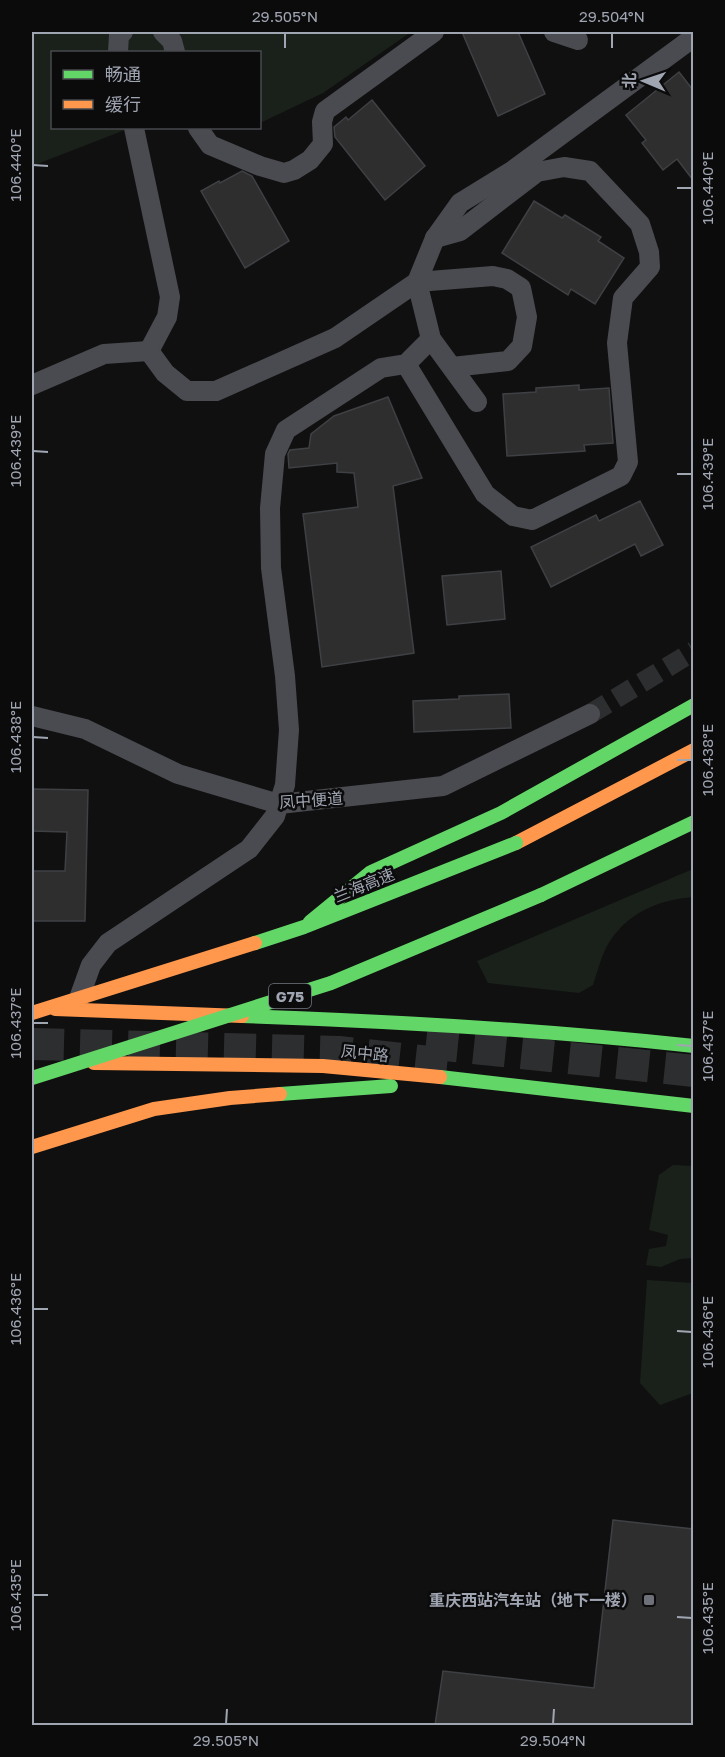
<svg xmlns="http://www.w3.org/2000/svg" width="725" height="1757" font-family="'Golos Text','Noto Sans SC',sans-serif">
	<rect width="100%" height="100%" fill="#101010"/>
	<g fill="#1a211b">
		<path d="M32 32H411L323 93 260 123V52H52V128H130L32 166Z"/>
		<path d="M693 869V897C658 900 626 913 607 946 601 957 597 973 593 985L579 993 488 983 477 961Z"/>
		<path d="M673 1165 693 1166V1258L680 1259 661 1267 646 1265 649 1249 666 1246 668 1235 649 1230 659 1175Z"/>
		<path d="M647 1280 693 1283V1393L660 1405 640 1383Z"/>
	</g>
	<g fill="#2e2e2f" stroke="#3e4044" stroke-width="1.5">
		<path d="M462 32H518L545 94 498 116Z"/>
		<path d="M679 72 693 90V180L677 159 663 170 642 143 646 140 626 115Z"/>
		<path d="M372 100 425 166 385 200 335 137 334 127 346 117 348 120Z"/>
		<path d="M242 171 252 176 289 241 245 268 201 191 219 181 220 183Z"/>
		<path d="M534 201 562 218 565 215 601 237 598 241 624 258 595 304 571 289 568 295 502 253Z"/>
		<path d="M579 385V390L609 388 613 443 584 445 585 451 507 456 503 394 536 392V388Z"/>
		<path d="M388 397 422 478 393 486 414 653 322 667 303 514 358 507 354 473 337 472V463L289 468 288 454 290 450 309 448 311 434 334 416Z"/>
		<path d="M640 501 663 545 641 556 635 544 551 587 531 547 596 515 599 521Z"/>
		<path d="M501 571 505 619 447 625 442 576Z"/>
		<path d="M509 694 511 728 414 732 413 701 459 699V696Z"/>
		<path d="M32 789 88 790 85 921H32V871H65L67 832 32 831Z"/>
		<path d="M613 1520 693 1529V1725H435L443 1671 594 1688Z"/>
	</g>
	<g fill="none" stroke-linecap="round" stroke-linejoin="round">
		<path stroke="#2d2e30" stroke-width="20" stroke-dasharray="20 10" stroke-linecap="butt" d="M590 714 694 651"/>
		<g stroke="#2d2e30" stroke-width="32" stroke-dasharray="32 16" stroke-linecap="butt">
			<path d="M426 1043 694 1071"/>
			<path d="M32 1044 339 1052 456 1065"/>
		</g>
		<g stroke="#4a4b50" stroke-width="20">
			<path d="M163 32 172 41 175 52"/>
			<path d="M554 32 578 40"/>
			<path d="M118 52 119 35 123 32"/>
			<path d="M134 128 170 297 167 317 149 351"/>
			<path d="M198 128 210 145 260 166 284 173 294 170 310 160 323 144 322 122 325 111 434 32"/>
			<path d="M149 351 165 373 187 391H216L335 338 417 282 493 276 507 279 521 288 527 317 522 346 508 361 452 367"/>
			<path d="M406 364 485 494 513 516 532 520 621 476 628 462 617 343 623 298 650 267 649 252 640 224 590 171 564 167 537 172 460 231 435 238"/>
			<path d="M32 385 104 354 149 351"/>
			<path d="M477 402 431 339 417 282 435 238 460 203 512 171 694 37"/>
			<path d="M32 716 85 729 178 774 279 804 443 786 590 714"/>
			<path d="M77 1004 91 965 108 943 249 849 275 816 285 785 289 730 285 676 271 568 270 508 275 454 286 430 381 368 406 364 431 339"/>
		</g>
		<g stroke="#63d668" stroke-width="14">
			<path d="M541 895 694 822"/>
			<path d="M310 922 371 872 501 813 694 705"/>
			<path d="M242 1016C393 1021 544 1030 694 1046"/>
			<path d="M440 1077 694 1106"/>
			<path d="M280 1094 391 1086"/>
		</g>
		<g stroke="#ff974d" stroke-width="14">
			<path d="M516 843 694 750"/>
			<path d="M55 1009 242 1016"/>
			<path d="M94 1063 323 1066 440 1077"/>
			<path d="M32 1147 154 1109 230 1098 280 1094"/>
		</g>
		<g stroke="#63d668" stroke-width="14">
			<path d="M255 943 304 927 516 843"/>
			<path d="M32 1078 331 983 541 895"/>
		</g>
		<path stroke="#ff974d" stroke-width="14" d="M32 1013 255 943"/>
	</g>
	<path fill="none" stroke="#a0a5b2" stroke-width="2" d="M285 48V33M612 48V33M33 165 48 166M677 188H692M33 451 48 452M677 474H692M33 737 48 738M677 760H692M33 1023H48M677 1045 692 1046M33 1309H48M677 1331 692 1332M33 1595H48M677 1617 692 1618M226 1724 227 1709M553 1724 554 1709"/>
	<rect fill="#6e7179" stroke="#0b0b0c" stroke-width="2" x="643" y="1594" width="12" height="12" rx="3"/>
	<g text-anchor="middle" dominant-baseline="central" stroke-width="5" stroke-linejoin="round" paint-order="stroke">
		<rect fill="#0b0b0c" stroke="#737780" stroke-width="1.5" x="269" y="984" width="42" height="24" rx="4.5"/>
		<g font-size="15" font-weight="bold" fill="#a0a5b2">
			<text x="290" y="996">G75</text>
		</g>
		<g font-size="16" fill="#a0a5b2" stroke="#0b0b0c">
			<text transform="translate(311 800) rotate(-4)">凤中便道</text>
			<text transform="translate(364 885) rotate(-22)">兰海高速</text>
			<text transform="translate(365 1053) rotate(6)">凤中路</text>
		</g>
		<g font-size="16" font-weight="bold" fill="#a0a5b2" stroke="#0b0b0c" text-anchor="end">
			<text x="637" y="1600">重庆西站汽车站（地下一楼）</text>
		</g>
	</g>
	<rect width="725" height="1757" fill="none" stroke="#0b0b0c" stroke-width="66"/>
	<rect x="51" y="51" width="210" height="78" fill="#0b0b0c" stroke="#47494e" stroke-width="1.5"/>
	<rect x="63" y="70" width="30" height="9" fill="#63d668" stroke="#47494e" stroke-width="1.5"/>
	<text x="105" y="81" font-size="18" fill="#a0a5b2">畅通</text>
	<rect x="63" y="100" width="30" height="9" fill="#ff974d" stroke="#47494e" stroke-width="1.5"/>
	<text x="105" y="111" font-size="18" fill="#a0a5b2">缓行</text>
	<g transform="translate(644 81) rotate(272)" stroke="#0b0b0c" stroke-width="4.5" paint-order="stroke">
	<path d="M0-4.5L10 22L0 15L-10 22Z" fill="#a0a5b2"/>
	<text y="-9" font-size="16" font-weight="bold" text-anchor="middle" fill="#a0a5b2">北</text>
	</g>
	<rect x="33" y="33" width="659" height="1691" fill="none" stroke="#a0a5b2" stroke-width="2"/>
	<g font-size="15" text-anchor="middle" fill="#a0a5b2">
		<text x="285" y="22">29.505°N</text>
		<text x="612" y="22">29.504°N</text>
		<text transform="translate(16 165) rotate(-90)" y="5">106.440°E</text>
		<text transform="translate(708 188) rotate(-90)" y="5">106.440°E</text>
		<text transform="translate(16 451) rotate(-90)" y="5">106.439°E</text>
		<text transform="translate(708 474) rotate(-90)" y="5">106.439°E</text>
		<text transform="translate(16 737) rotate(-90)" y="5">106.438°E</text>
		<text transform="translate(708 760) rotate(-90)" y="5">106.438°E</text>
		<text transform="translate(16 1023) rotate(-90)" y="5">106.437°E</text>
		<text transform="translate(708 1046) rotate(-90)" y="5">106.437°E</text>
		<text transform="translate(16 1309) rotate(-90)" y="5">106.436°E</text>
		<text transform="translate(708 1332) rotate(-90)" y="5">106.436°E</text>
		<text transform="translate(16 1595) rotate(-90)" y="5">106.435°E</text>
		<text transform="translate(708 1618) rotate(-90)" y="5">106.435°E</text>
		<text x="226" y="1746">29.505°N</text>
		<text x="553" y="1746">29.504°N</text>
	</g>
</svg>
